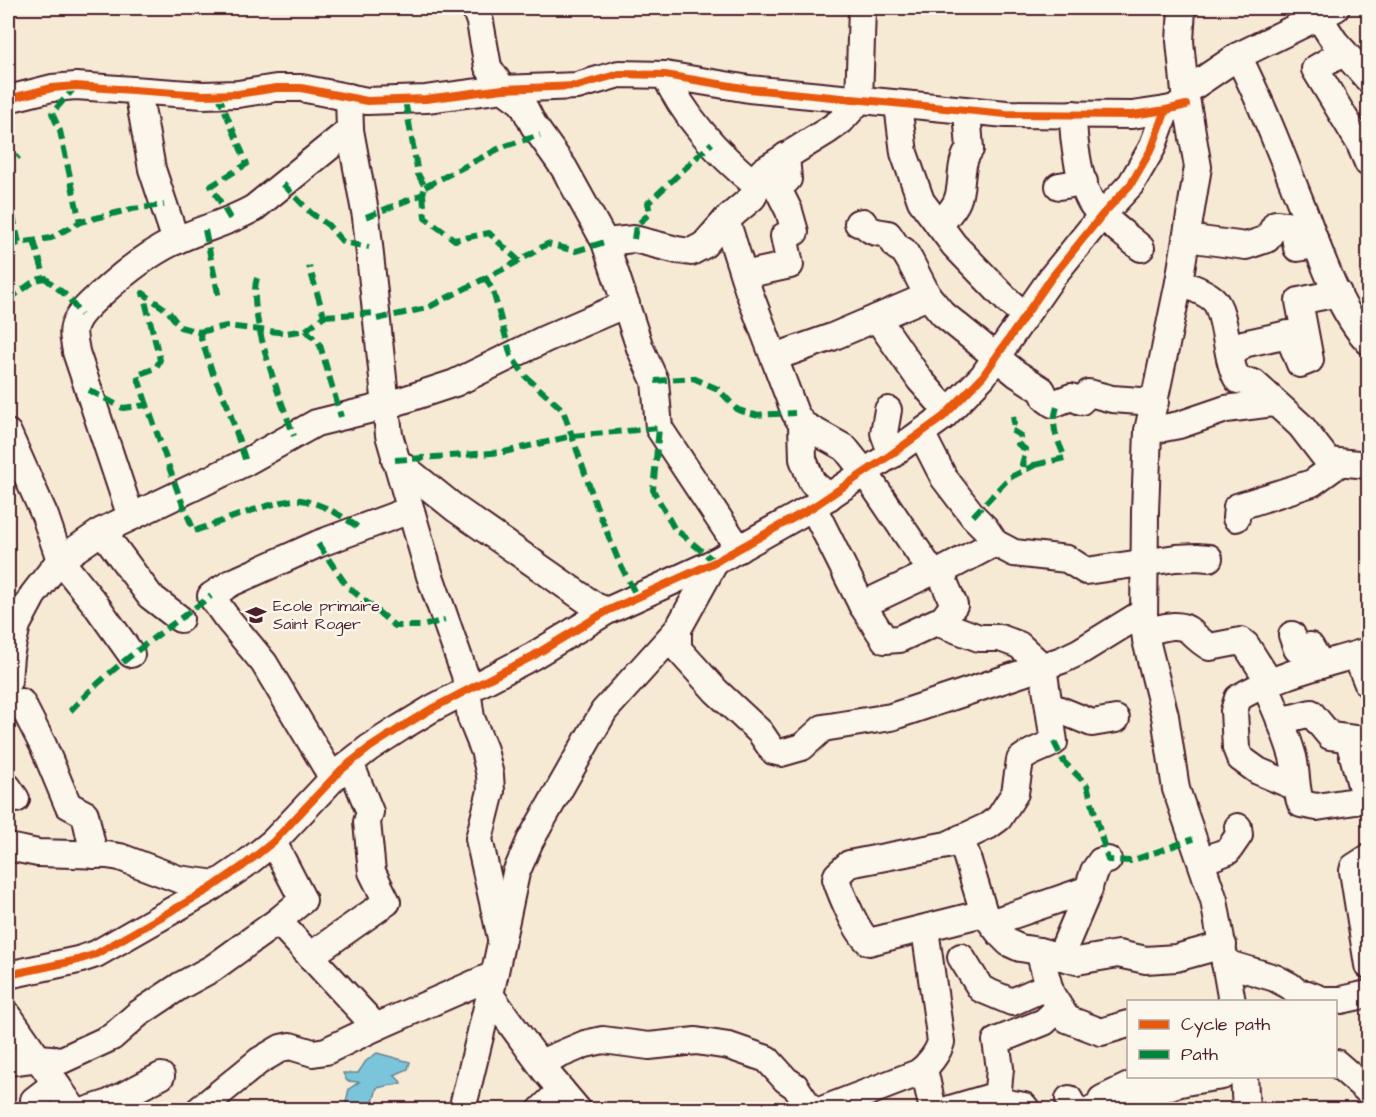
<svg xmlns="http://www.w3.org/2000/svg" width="1376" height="1117" font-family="'Architects Daughter',sans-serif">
	<rect width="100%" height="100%" fill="#f7ead5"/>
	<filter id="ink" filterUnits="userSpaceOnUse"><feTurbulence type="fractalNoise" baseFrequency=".0167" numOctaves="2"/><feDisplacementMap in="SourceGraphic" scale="12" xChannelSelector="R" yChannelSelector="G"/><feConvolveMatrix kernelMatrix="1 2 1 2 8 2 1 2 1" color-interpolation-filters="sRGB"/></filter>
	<g filter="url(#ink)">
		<path fill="#7ac5da" stroke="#678394" stroke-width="1.5" d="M377 1053 410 1062 408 1069 394 1075 402 1083 377 1088 371 1109H353L346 1102 349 1089 359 1082 347 1081 343 1073H358L366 1061Z"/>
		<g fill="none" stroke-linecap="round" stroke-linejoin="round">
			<g stroke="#4a1f2b" stroke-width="30">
				<g id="minor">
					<path d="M475 8 480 22 488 67 503 89 522 103 534 126 564 168 605 242 640 348 655 381 659 428 739 549"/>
					<path d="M1182 8 1180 41 1185 92 1198 167 1179 282 1148 431 1145 512 1144 622 1146 640 1165 716 1176 789 1214 900 1232 1002"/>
					<path d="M1318 16 1335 42 1368 79"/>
					<path d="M1344 52 1315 69 1359 142 1368 163"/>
					<path d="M1238 56C1263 106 1283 158 1303 209 1319 250 1338 310 1368 341"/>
					<path d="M665 75C685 118 719 155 756 185"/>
					<path d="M138 91 152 169 176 241"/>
					<path d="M1185 92 1238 56 1336 8"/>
					<path d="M349 97 350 130 366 217 389 435 430 576 465 675 471 718 484 750 490 775 491 791 479 839 501 938"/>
					<path d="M8 99 52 88 76 86 203 95 238 94 276 88H301L367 101 426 99 503 89 577 86 619 74 665 75 749 89 1006 114 1132 115 1166 110 1186 105"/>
					<path d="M898 105 904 153 921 201 954 245 1009 302 1025 315"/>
					<path d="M1073 114C1073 138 1079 189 1095 208 1108 223 1126 235 1141 248"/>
					<path d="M1059 186 1084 182"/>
					<path d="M726 220 749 292 795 413 802 424 803 459 812 482 829 497"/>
					<path d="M858 223 863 222C870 233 877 232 888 234L897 247 904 251 910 261 928 296 943 314 1017 374 1042 390 1046 399 1053 404 1071 397 1081 401 1089 393 1112 399 1155 402"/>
					<path d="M939 225C945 218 954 209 957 201 964 185 958 163 970 149L967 111"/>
					<path d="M1186 238 1246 246 1267 239 1276 224 1293 226 1297 248 1317 245"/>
					<path d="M605 242 634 239 677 250 691 252 704 245 726 220 753 197 761 173 764 170 827 131 841 121 859 101 862 8"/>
					<path d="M744 275 790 265 784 236 795 232 789 211 778 189 788 179 786 156"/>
					<path d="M1179 282C1190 287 1204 291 1213 299 1227 312 1225 360 1238 380L1254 383 1288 414 1301 426 1328 461 1368 465"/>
					<path d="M877 318 920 380 942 405 952 407"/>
					<path d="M775 357 832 337 928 296"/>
					<path d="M1230 357 1243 344 1288 334 1300 364 1310 360 1299 301 1338 293"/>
					<path d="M888 410 884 433 892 455"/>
					<path d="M802 424 845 448 865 473 932 572"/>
					<path d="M1148 431 1179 425 1226 409 1273 403"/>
					<path d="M8 433 45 516 60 560 96 605 131 654"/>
					<path d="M921 433 944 478 973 516 985 528 995 543 1014 553 1067 559 1086 571 1176 558 1197 557 1209 558"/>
					<path d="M395 460 456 509 595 606 607 611"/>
					<path d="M813 507 862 605 885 640 899 639 936 622 979 638H1000L1019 645 1043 667 1054 742C1044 748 1028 752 1020 760L1015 793 999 818 988 826 947 845 849 864 837 875 836 879C841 894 857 933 869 942L984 913"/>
					<path d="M131 517 76 352C75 343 71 332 75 324 79 313 93 301 102 293 124 273 146 255 173 242 200 229 228 223 254 208L350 130"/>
					<path d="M1236 518 1237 507 1312 483 1340 463"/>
					<path d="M102 531 150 596 180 619"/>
					<path d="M940 572 954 605 940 623"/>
					<path d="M862 605 932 572H940L995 543"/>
					<path d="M678 629V649L716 691 760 732 773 751 781 753 802 747 823 728 891 717 1062 660 1079 652 1144 612"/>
					<path d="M1145 632C1159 629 1179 620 1191 632 1197 638 1202 643 1210 647L1241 641 1246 645 1270 683"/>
					<path d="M1292 635 1297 649 1310 646 1321 665"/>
					<path d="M1356 655 1368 684"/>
					<path d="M8 681 10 656 17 625 33 595 60 560 102 531 246 462 316 423 385 406 455 383 545 339 626 304"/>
					<path d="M1265 685C1275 708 1286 732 1293 757 1297 773 1295 789 1301 804L1317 807 1368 799"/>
					<path d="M21 702 43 745 68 805 85 814 94 855"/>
					<path d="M1050 706 1092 723 1116 719"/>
					<path d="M1280 721 1311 713 1330 736 1355 739"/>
					<path d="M332 777 264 663 226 617 211 596 231 583 318 544 410 510"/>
					<path d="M8 787 16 799"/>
					<path d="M1296 787 1258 771 1240 758 1236 748 1234 711 1238 698C1276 675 1326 664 1368 651"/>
					<path d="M1365 800 1350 744 1355 739 1368 740"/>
					<path d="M961 838 984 913 1001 935 1009 943 1020 948 1039 951 1077 961 1118 954 1146 960 1176 958 1223 945"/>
					<path d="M8 847 38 853 107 855 120 857 178 879 216 884"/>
					<path d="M1368 858 1354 867 1353 871 1368 965"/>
					<path d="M1202 861 1228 851 1239 835 1238 827"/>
					<path d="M278 921 376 1027"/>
					<path d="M993 922 1089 889"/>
					<path d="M1039 951 1051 994 1067 1019 1101 1032 1128 1024"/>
					<path d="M310 956 387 902 372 872 367 822 370 812 350 763"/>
					<path d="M961 957 981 989 1012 1002 1048 986"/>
					<path d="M1060 957 1086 896 1094 871 1101 861 1108 860"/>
					<path d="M1225 963 1275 978 1290 986 1298 993 1307 994 1323 1000H1341L1368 994"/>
					<path d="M8 975 78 960 96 954 208 890 243 866 273 842 341 770 369 748 400 728 433 708 533 656 607 611 715 562 813 507 889 456 943 417 983 376 1052 277 1102 215 1131 184 1152 148 1166 110"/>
					<path d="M490 995 546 1072 578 1110"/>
					<path d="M8 1015 74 1110"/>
					<path d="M8 1062 39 1058 62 1060 112 1037 138 1014 180 986 213 968 278 921 303 900 273 842"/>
					<path d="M540 1063 585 1044 603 1040 649 1046 696 1041 729 1046 767 1059 786 1080 795 1086 811 1110"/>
					<path d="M1336 1063 1368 1091"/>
					<path d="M924 1069 933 1110"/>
					<path d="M1244 1076 1246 1110"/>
					<path d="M1069 1099 1075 1110"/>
					<path d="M34 1100 56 1083"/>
					<path d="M88 1110 107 1104 161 1076"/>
					<path d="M199 1110 259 1061 281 1048 290 1046 313 1053 326 1051 376 1027 494 975"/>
					<path d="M462 1110 490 995 516 873 530 841 604 711 678 629 715 562"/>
					<path d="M541 1110 561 1090"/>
					<path d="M822 1110 918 1073C928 1066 938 1053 941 1042L925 929"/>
					<path d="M947 1110 998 1095"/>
					<path d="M1027 1110 1024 1106 997 1101 1000 1068 996 1041 1044 1022 1059 1008"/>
					<path d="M1092 1110 1102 1105V1099L1150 1076"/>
					<path d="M1137 1110C1154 1082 1194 1081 1222 1076"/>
				</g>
			</g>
			<use href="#minor" stroke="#fbf7ec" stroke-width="26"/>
			<g stroke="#00873e" stroke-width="6" stroke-dasharray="12 6" stroke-linecap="butt">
				<path d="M76 86 52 113 60 131 80 222"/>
				<path d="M218 94 247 164 211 186 231 220"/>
				<path d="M283 184 311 213 328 225 343 242 369 247"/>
				<path d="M425 187 502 147 540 135"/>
				<path d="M423 194 425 218 455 240 489 233 519 261 547 244 576 251 605 242"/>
				<path d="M366 217 423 194 425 187 418 174 405 100"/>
				<path d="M205 230 219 298"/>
				<path d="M634 239 636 226 650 213 648 203 712 143"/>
				<path d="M34 241 45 278 67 296 81 315"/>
				<path d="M19 243 8 194 9 165 19 156"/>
				<path d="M8 247 19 243 51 238 80 222 132 209 164 205"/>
				<path d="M485 277 493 291 511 356 526 377 563 410 596 505 619 562 637 597"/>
				<path d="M257 278C246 312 281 401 294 436"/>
				<path d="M8 300 36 280 45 278"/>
				<path d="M324 316 377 313"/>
				<path d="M377 319 427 308 519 261"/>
				<path d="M306 330 324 316 309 266"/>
				<path d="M199 332 227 326 286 333 306 330 320 345 341 417"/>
				<path d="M655 381 693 378 718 389 738 410 755 415 795 413"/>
				<path d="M89 390 123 408 147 405 179 495 194 531C215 524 283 497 301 500 323 504 341 515 359 528"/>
				<path d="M147 405 137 375 156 368 160 360 143 293 168 311 180 327 199 332 213 374 227 404 246 462"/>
				<path d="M395 460 504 452 572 436 659 428 653 490 674 528 715 562"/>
				<path d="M1035 465 1065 458C1056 435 1050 429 1058 403"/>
				<path d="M973 516 1009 478 1035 465 1022 464 1026 450 1018 444 1021 436 1011 430 1014 423 1013 416"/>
				<path d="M318 544 347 586 395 626H422L445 620"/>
				<path d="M70 711C112 666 162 632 211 596"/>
				<path d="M1054 742 1064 762 1087 785 1108 860 1131 861 1193 839"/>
			</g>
			<g stroke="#fbf7ec" stroke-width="11">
				<g id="cycleway">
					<path d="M8 99 52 88 76 86 203 95 238 94 276 88H301L367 101 426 99 503 89 577 86 619 74 665 75 749 89 1006 114 1132 115 1166 110 1186 105"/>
					<path d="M8 975 78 960 96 954 208 890 243 866 273 842 341 770 369 748 400 728 433 708 533 656 607 611 715 562 813 507 889 456 943 417 983 376 1052 277 1102 215 1131 184 1152 148 1166 110"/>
				</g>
			</g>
			<use href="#cycleway" stroke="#e8590c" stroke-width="8"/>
		</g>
	</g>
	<defs>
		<g id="school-bare" transform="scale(1.62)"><path d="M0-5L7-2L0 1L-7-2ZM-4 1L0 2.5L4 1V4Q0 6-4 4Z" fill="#4a1f2b" stroke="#fbf7ec" stroke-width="2.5" paint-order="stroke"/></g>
	</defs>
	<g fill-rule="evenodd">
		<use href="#school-bare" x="256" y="615"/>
	</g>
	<g text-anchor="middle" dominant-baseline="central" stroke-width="5" stroke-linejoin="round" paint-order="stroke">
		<g font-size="16" fill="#4a1f2b" stroke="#fbf7ec" text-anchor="start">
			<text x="273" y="606">Ecole primaire<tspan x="273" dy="18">Saint Roger</tspan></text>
		</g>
	</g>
	<rect width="1376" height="1117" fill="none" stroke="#fbf7ec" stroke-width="30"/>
	<rect x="15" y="15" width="1346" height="1087" fill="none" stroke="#4a1f2b" stroke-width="2" filter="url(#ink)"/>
	<rect x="1127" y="1000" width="210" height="78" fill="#fbf7ec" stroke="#b4a19f" stroke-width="1.5"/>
	<rect x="1139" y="1020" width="30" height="9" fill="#e8590c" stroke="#b4a19f" stroke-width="1.5"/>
	<text x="1181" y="1030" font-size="18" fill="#4a1f2b">Cycle path</text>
	<rect x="1139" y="1050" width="30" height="9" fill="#00873e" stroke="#b4a19f" stroke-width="1.5"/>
	<text x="1181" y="1060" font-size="18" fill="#4a1f2b">Path</text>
</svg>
